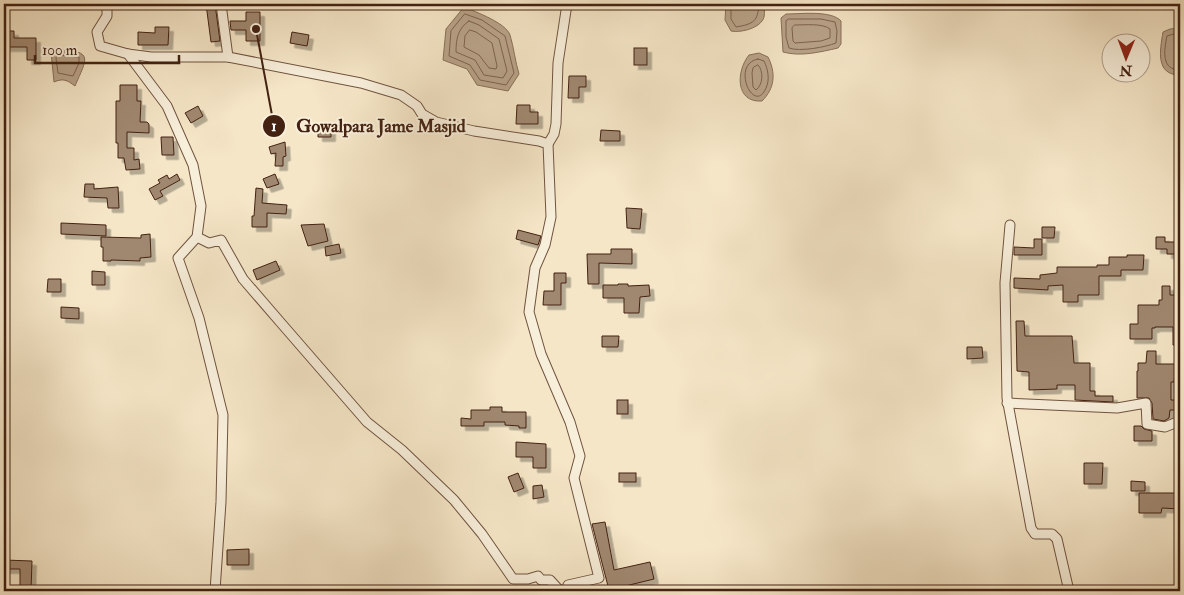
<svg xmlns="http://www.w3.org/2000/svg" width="1184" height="595" font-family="'IM FELL Double Pica',serif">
	<defs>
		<filter id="shadow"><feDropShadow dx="4.5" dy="4.5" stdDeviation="0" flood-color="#0004"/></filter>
	</defs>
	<rect width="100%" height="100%" fill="#f5e6c7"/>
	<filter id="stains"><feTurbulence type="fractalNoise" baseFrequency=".004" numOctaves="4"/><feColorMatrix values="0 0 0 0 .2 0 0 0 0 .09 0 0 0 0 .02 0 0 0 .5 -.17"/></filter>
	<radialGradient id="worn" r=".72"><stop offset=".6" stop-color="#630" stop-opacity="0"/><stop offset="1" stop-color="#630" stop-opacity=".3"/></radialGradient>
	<g fill="#b8a389" stroke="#896f59">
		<path d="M726 4H764C764 7 765 13 764 17 761 28 741 33 731 31L725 20Z"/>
		<path d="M464 7C476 12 506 23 510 35 514 48 515 61 519 74L508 91 477 85 467 69 443 60 446 29Z"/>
		<path d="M786 14C800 14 831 10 841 21V44L838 48C820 52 801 57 783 52L781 18Z"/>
		<path d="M1180 28V75C1155 75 1160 50 1163 32L1170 29Z"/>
		<path d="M58 50C94 51 87 58 75 86 67 80 63 78 54 82L51 52Z"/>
		<path d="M759 53 768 57C776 73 775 88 762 101 735 103 736 71 749 55Z"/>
	</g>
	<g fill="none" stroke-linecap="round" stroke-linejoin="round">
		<g stroke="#7e624e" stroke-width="1">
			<path d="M731 4V19L736 27C754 24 758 21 759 4"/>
			<path d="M465 14 482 20 505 36 514 73 506 85 480 80 470 65 449 56 451 31Z"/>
			<path d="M789 19H821L835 22 837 31 836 43C826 47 800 52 789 48L786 37V21Z"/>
			<path d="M469 21 479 25 499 39 507 71 503 78 484 75 475 60 456 52C456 39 458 28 469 21Z"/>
			<path d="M795 25C806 25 822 23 830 29V38L821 41 795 43 793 41 792 28Z"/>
			<path d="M470 30 476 32 492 43 497 66 496 69 489 68 479 55 464 47 465 36Z"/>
			<path d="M1180 32 1167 36C1164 51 1161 70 1180 70"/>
			<path d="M58 55 79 57V63L73 76 58 73 56 58Z"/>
			<path d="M758 59 764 61C768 69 770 80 766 88 754 116 730 64 758 59Z"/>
			<path d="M758 65C764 71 763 85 756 90L753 87 752 73 753 68Z"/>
		</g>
	</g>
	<g fill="#a08870" stroke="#432212" filter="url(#shadow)">
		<path d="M206 4H215L220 41 211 42Z"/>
		<path d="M246 12H260V41H246V30H231L230 21H246Z"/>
		<path d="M155 27H169L168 45H138V32L155 33Z"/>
		<path d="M4 31H14V38H36V60H27V47H4Z"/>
		<path d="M292 32 309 35 307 46 290 43Z"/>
		<rect x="634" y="48" width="13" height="17"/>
		<path d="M569 76H586V87H579V98H568Z"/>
		<path d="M120 85H137V101H141L140 122H147L149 124V133L127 132V148H134V160L139 159 140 169 126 170 124 158H118V143H116V101H120Z"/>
		<path d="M517 105H530V112H538V124H516Z"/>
		<path d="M198 106 203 116 191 123 185 113Z"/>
		<path d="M318 125 331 126V137H318Z"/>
		<path d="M601 130 620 131V141H600Z"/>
		<path d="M161 137H173L174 155H162Z"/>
		<path d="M285 142 286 156 283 157V166H275L276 153 271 154 269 147Z"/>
		<path d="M177 174 180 180 160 191 163 196 155 200 149 189 160 183 158 180 167 175 169 179Z"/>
		<path d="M275 174 279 184 267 188 263 179Z"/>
		<path d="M85 184H94V189L118 187 119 208H108L107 198 84 197Z"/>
		<path d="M256 188 263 189 262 203 287 205 286 214 267 213V227H252V216H254Z"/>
		<path d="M626 208 642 209 640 229 627 228Z"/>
		<path d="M61 223 106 225V236L61 234Z"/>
		<path d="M324 224 328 241 308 246 301 225Z"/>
		<path d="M1042 227H1055L1054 238H1042Z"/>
		<path d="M518 230 541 236 538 245 516 239Z"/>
		<path d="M150 234 151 257 140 258V261L111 260V261H103V247H101V237L141 238V235Z"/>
		<path d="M1156 237H1165V242H1180V254H1167V249H1156Z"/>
		<path d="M1034 239H1042V255H1014V247L1034 248Z"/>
		<path d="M339 244 341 253 326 256 325 247Z"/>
		<path d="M611 249H632V264L599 263V284H588L587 254H611Z"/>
		<path d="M1127 255H1144L1143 270H1121V276H1099V295H1078V302H1063V285L1048 286V290L1014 288V278L1040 279V275L1057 273V267H1097V265H1109V257H1127Z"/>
		<path d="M276 261 280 270 257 280 253 270Z"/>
		<path d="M92 271 105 272V285H92Z"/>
		<path d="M554 273H566V283H561V305H543L544 291H554Z"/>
		<path d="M48 279H61V292H47Z"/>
		<path d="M618 284H628V286L649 285 650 296 640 297 639 313H624V298H603V285H618Z"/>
		<path d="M1162 286H1170V295H1180V345H1173V327H1155V328H1152V339H1130V324H1138V305H1159V300H1162Z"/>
		<path d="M61 307 79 308V319L61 318Z"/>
		<path d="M1016 321H1024L1025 336H1072L1074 363H1090V391H1095V396H1113V402L1075 400V385H1057V389L1029 390V372L1017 371Z"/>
		<path d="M602 336H619L618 347H602Z"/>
		<path d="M967 347H982L983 358 967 359Z"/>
		<path d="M1147 351H1156V364H1176L1174 382H1171V400H1180V410H1170L1169 418 1164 421 1153 419 1152 403 1149 398H1137V371H1138V363H1146Z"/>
		<rect x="617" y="400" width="11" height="14"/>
		<path d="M490 407H502V412H526V428H519V426L505 425V422H484V426H461V418L471 419V410H490Z"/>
		<path d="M1134 426H1141L1144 429 1152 431V441H1134Z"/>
		<path d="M516 442 546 444V468H533V457H516Z"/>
		<path d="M1084 463H1103L1102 484H1084Z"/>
		<path d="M518 473 524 488 514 492 508 477Z"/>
		<rect x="619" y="473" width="17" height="9"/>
		<path d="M1131 481 1145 482V491H1131Z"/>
		<path d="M542 485 544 497 533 499V486Z"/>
		<path d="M1139 493H1180V509L1162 508 1161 513H1139Z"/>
		<path d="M605 522 614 570 650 562 654 579 609 590 592 524Z"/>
		<path d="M249 549V565H227V550Z"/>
		<path d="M4 560 32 561 31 591H20V569H4Z"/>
	</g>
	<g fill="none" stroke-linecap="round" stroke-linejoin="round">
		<g stroke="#70533f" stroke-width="11">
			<g id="street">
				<path d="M107 4V16L97 32 100 46 128 54 151 57H228L361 83 401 95 417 106 422 114 436 122 474 131 539 141 548 144 551 217 545 245 535 268 529 312 541 354 570 422 580 456 574 478 599 578 568 585 566 591"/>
				<path d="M221 4 228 57"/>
				<path d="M128 54 167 106 193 165 201 206 197 237 178 258 199 318 223 415 221 502 215 591"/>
				<path d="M548 144 554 134 556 124 558 63 567 4"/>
				<path d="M1010 225 1005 283 1007 398 1031 528 1035 534H1052L1057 539 1069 591"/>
				<path d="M197 237 209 243 221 240 243 279 281 323 367 422 402 450 454 500 482 534 513 579H528L538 576 541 580H550L560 591"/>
				<path d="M1007 403 1117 408 1146 403 1147 424 1165 427 1175 423H1180"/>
			</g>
		</g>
		<use href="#street" stroke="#f8efdb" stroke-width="9"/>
	</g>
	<path fill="none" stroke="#432212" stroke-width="2" d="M256 29L274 126"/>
	<g fill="#432212" stroke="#f8efdb" stroke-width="2">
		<circle cx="256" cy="29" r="5"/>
		<circle cx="274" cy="126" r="12"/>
	</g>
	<g font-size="15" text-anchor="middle" font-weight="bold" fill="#fff">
		<text x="274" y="131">1</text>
	</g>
	<g font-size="18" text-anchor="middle" font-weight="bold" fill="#432212" stroke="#f8efdb" stroke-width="4" stroke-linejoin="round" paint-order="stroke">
		<text x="381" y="132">Gowalpara Jame Masjid</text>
	</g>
	<rect width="1184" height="595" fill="none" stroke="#f5e6c7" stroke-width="20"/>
	<rect x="5" y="5" width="1174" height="585" fill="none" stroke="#432212" stroke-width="2.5"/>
	<rect x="10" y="10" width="1164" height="575" fill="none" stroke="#432212"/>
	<g transform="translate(1126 58) rotate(181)"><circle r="24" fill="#f8efdb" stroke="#b09d8b"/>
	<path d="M0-4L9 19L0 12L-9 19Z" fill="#8f2418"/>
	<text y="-8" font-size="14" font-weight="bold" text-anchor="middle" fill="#432212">N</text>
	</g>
	<path d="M35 55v8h144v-8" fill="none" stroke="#432212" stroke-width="2.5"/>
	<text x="42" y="55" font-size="15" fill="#432212" stroke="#f8efdb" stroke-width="4" paint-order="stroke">100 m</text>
	<rect width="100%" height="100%" filter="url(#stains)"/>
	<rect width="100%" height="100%" fill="url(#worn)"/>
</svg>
